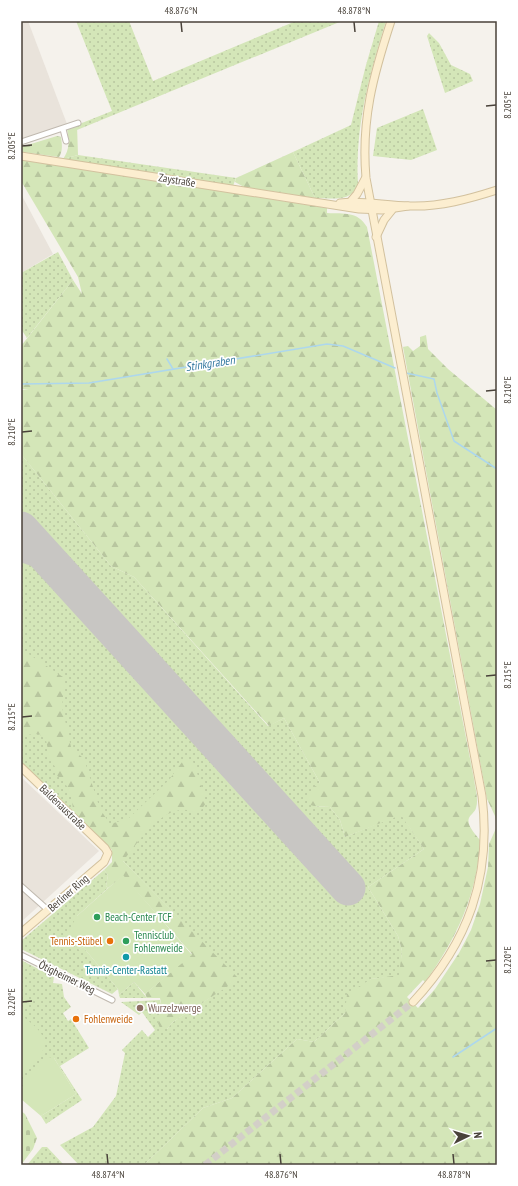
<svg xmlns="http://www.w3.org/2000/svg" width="518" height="1186" font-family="'PT Sans Narrow',sans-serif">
	<defs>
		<pattern id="green-dots" width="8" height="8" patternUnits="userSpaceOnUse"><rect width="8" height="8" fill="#d4e6b8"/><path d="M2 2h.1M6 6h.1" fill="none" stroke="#b8c69f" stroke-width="1.8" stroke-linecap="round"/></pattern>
		<pattern id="forest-firs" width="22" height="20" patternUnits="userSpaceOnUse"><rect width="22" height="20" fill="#d4e6b8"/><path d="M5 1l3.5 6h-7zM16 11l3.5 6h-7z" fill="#b8c69f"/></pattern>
		<pattern id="cemetery-stones" width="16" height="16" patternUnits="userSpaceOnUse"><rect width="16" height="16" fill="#d4e6b8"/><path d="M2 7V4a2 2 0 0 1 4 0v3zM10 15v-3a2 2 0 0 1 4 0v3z" fill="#b8c69f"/></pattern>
	</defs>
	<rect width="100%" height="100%" fill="#f5f2ec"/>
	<g fill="#e9e3db">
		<path d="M21 21H28L67 124 31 137 21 139Z"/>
		<path d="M21 194 53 254 21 273Z"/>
		<path d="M21 777 99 851 21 922Z"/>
	</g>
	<g fill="url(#green-dots)">
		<path d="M76 21H129L153 81 296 21H342L77 130V125L112 111Z"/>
		<path d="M379 21H386C369 76 355 126 358 184 352 203 331 198 315 198L293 152 351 125 366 65Z"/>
		<path d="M429 33 439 43 451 65 470 74 473 81 445 93 427 36Z"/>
		<path d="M423 109 437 150 411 160 373 156 377 128Z"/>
		<path d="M78 155 236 178 233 186 63 159Z"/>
		<path d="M58 252 73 280 27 338 21 329V273Z"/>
		<path d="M21 454 111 566 134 577 268 726 284 718 320 783 314 806 330 807 340 820 345 837 401 814 424 849 368 887 398 936 402 951 400 976 371 979 345 1013 314 1042 297 1039 232 1098 203 1108 144 1165H79L60 1145 93 1127 116 1096 125 1053 122 1050 142 1030 148 1037 155 1030 142 1012 139 1015 121 1002 160 1000 167 1029 173 1022 238 979 123 861 73 800V813L21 762Z"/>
		<path d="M104 870 108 875 106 886 108 888 77 916 79 950 83 947 118 989 112 994 21 949V941Z"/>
		<path d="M21 960 54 977 53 983 62 984 64 997 71 1007 63 1013 68 1021 71 1019 89 1048 60 1066 82 1100 46 1124 41 1116 76 1094 54 1058 21 1088Z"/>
		<path d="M134 982 147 998H120L119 995Z"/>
		<path d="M42 1147H47L64 1165H27Z"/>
	</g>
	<g fill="url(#forest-firs)">
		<path d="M77 125 78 155 63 159C70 150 69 140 67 129Z"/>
		<path d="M57 136 61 137C62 144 63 151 59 157L23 152 21 147Z"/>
		<path d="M293 152 315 198 244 187 235 182 236 178Z"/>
		<path d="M21 160 327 208V213C345 214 357 211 367 227L474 779C475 788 479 799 476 808 475 812 471 814 469 818 466 825 476 835 480 840 478 893 456 940 425 982L423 980 407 997 418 1008 435 989 459 953 471 930 480 904 488 867 489 844 497 826 495 816 487 799 403 347 408 346 413 351 420 346V337L426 335 428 349 448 369 497 410V1165H144L203 1108 232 1098 297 1039 314 1042 345 1013 347 994 371 979 399 975 402 951 398 936 368 887 424 849 401 815 345 837 340 820 330 807 314 806 307 804C308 793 311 789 320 783L284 718 269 726 134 577 111 566 21 454V390L29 389H21V346L73 280 82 294 78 277 21 181Z"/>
		<path d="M21 644 24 651 63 677 64 687 62 707 71 747 84 759 100 809 110 824 128 819 169 780 185 758 194 763 206 803 199 813C193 811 186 809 180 810 155 814 138 843 123 861L239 979 173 1022 167 1029 160 1028 158 1023 163 1013 160 998H147L145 994 192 954 123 876 108 888 106 886 108 875 104 870 112 862V850L73 813C73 798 69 783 56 775V768L50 760 46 740 39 734 21 735Z"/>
	</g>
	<path fill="url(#cemetery-stones)" d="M21 1111 25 1114 37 1138 33 1149 21 1165Z"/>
	<g fill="#d4e6b8">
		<path d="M123 875 192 955 145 994 134 982 119 995 118 989 83 947 79 950 67 934 77 916Z"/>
		<path d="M21 1015C27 1020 36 1026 40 1032 53 1050 33 1064 21 1075Z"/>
		<path d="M48 1057 54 1058 76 1094 41 1116 21 1099C21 1078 31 1072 44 1058Z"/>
	</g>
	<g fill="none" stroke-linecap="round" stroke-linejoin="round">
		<g stroke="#add7ed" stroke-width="1.5">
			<path d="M167 359 173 369"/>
			<path d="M406 373 434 379 437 393 454 441 497 469"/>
			<path d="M21 384 89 383 327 344 343 346 395 368"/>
			<path d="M453 1057 497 1028"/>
		</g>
		<path stroke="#c8c6c3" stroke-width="14" d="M21 555 55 567"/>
		<path stroke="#c8c6c3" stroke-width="35" d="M21 529 348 888"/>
		<path stroke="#d3cfc8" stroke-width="7" stroke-dasharray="7 3.5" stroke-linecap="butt" d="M205 1165 413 1002"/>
		<g stroke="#c0b9af" stroke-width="7">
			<g id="street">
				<path d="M63 129 66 141"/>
				<path d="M21 142 78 123"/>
				<path d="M21 886 48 910"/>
				<path d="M21 955 112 1000"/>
			</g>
		</g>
		<g stroke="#d2c19e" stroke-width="9">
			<g id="secondary">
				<path d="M391 21C373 76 361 120 366 178L482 796C492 877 468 943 413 1002"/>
				<path d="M21 156 359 209 382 210 408 206"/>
				<path d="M351 201 357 194 365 179"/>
				<path d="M340 203C363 200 386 206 410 206 440 207 469 199 497 190"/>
				<path d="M376 237 384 220 392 210"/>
				<path d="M21 767 105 848 108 853 104 862 21 933"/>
			</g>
		</g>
		<use href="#street" stroke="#fff" stroke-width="5"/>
		<use href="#secondary" stroke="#fceed0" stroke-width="7"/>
	</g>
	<path fill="none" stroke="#49423a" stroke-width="1.5" d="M181 22 182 32M354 22 355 32M486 106 496 105M22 146 32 145M486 391 496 390M22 432 32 431M486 676 496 675M22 717 32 716M486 961 496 960M22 1002 32 1001M107 1154 108 1164M280 1154 281 1164M453 1154 454 1164"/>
	<g fill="#2e9e5b" stroke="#fff" stroke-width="1.5">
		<circle cx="97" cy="917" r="4"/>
		<circle cx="126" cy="941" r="4"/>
	</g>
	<g fill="#e8710a" stroke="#fff" stroke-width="1.5">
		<circle cx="110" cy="941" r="4"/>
		<circle cx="76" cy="1019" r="4"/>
	</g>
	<circle fill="#0f9aa8" stroke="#fff" stroke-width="1.5" cx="126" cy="957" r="4"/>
	<circle fill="#8d6e63" stroke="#fff" stroke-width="1.5" cx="140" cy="1008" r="4"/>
	<g text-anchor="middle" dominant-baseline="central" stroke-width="3.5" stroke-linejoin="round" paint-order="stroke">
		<g font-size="11" fill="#49423a" stroke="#fff">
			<text transform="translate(177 180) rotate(9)">Zaystraße</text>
			<text transform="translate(63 807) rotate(44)">Baldenaustraße</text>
			<text transform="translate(68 893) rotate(-41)">Berliner Ring</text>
			<text transform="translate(67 977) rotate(26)">Ötigheimer Weg</text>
		</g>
		<g font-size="11" fill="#27864d" stroke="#fff" text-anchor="start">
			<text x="105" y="917">Beach-Center TCF</text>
			<text x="134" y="935">Tennisclub<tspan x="134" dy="13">Fohlenweide</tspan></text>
		</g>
		<g font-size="11" fill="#c56008" stroke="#fff" text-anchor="end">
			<text x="102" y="941">Tennis-Stübel</text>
			<text x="84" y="1019" text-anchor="start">Fohlenweide</text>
		</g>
		<g font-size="11" fill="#0d838f" stroke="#fff">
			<text x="126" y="970">Tennis-Center-Rastatt</text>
		</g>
		<g font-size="11" fill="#785e54" stroke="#fff" text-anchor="start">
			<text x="148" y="1008">Wurzelzwerge</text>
		</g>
		<g font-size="12" font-style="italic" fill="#3479a0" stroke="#fff">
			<text transform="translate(210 363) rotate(-9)">Stinkgraben</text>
		</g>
	</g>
	<rect width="518" height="1186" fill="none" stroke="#ffffff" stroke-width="44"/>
	<g transform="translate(468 1136) rotate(85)" stroke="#ffffff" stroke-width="3" paint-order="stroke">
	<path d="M0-3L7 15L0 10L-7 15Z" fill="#49423a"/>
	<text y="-6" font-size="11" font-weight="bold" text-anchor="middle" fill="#49423a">N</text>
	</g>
	<rect x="22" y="22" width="474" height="1142" fill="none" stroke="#49423a" stroke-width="1.5"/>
	<g font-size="10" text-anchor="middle" fill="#49423a">
		<text x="181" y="14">48.876°N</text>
		<text x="354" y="14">48.878°N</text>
		<text transform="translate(507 105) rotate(-90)" y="4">8.205°E</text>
		<text transform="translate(11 146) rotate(-90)" y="4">8.205°E</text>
		<text transform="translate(507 390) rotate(-90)" y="4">8.210°E</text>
		<text transform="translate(11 432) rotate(-90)" y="4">8.210°E</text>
		<text transform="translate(507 675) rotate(-90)" y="4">8.215°E</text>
		<text transform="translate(11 717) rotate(-90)" y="4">8.215°E</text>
		<text transform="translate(507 960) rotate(-90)" y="4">8.220°E</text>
		<text transform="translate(11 1002) rotate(-90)" y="4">8.220°E</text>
		<text x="108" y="1178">48.874°N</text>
		<text x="281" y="1178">48.876°N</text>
		<text x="454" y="1178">48.878°N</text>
	</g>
</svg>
